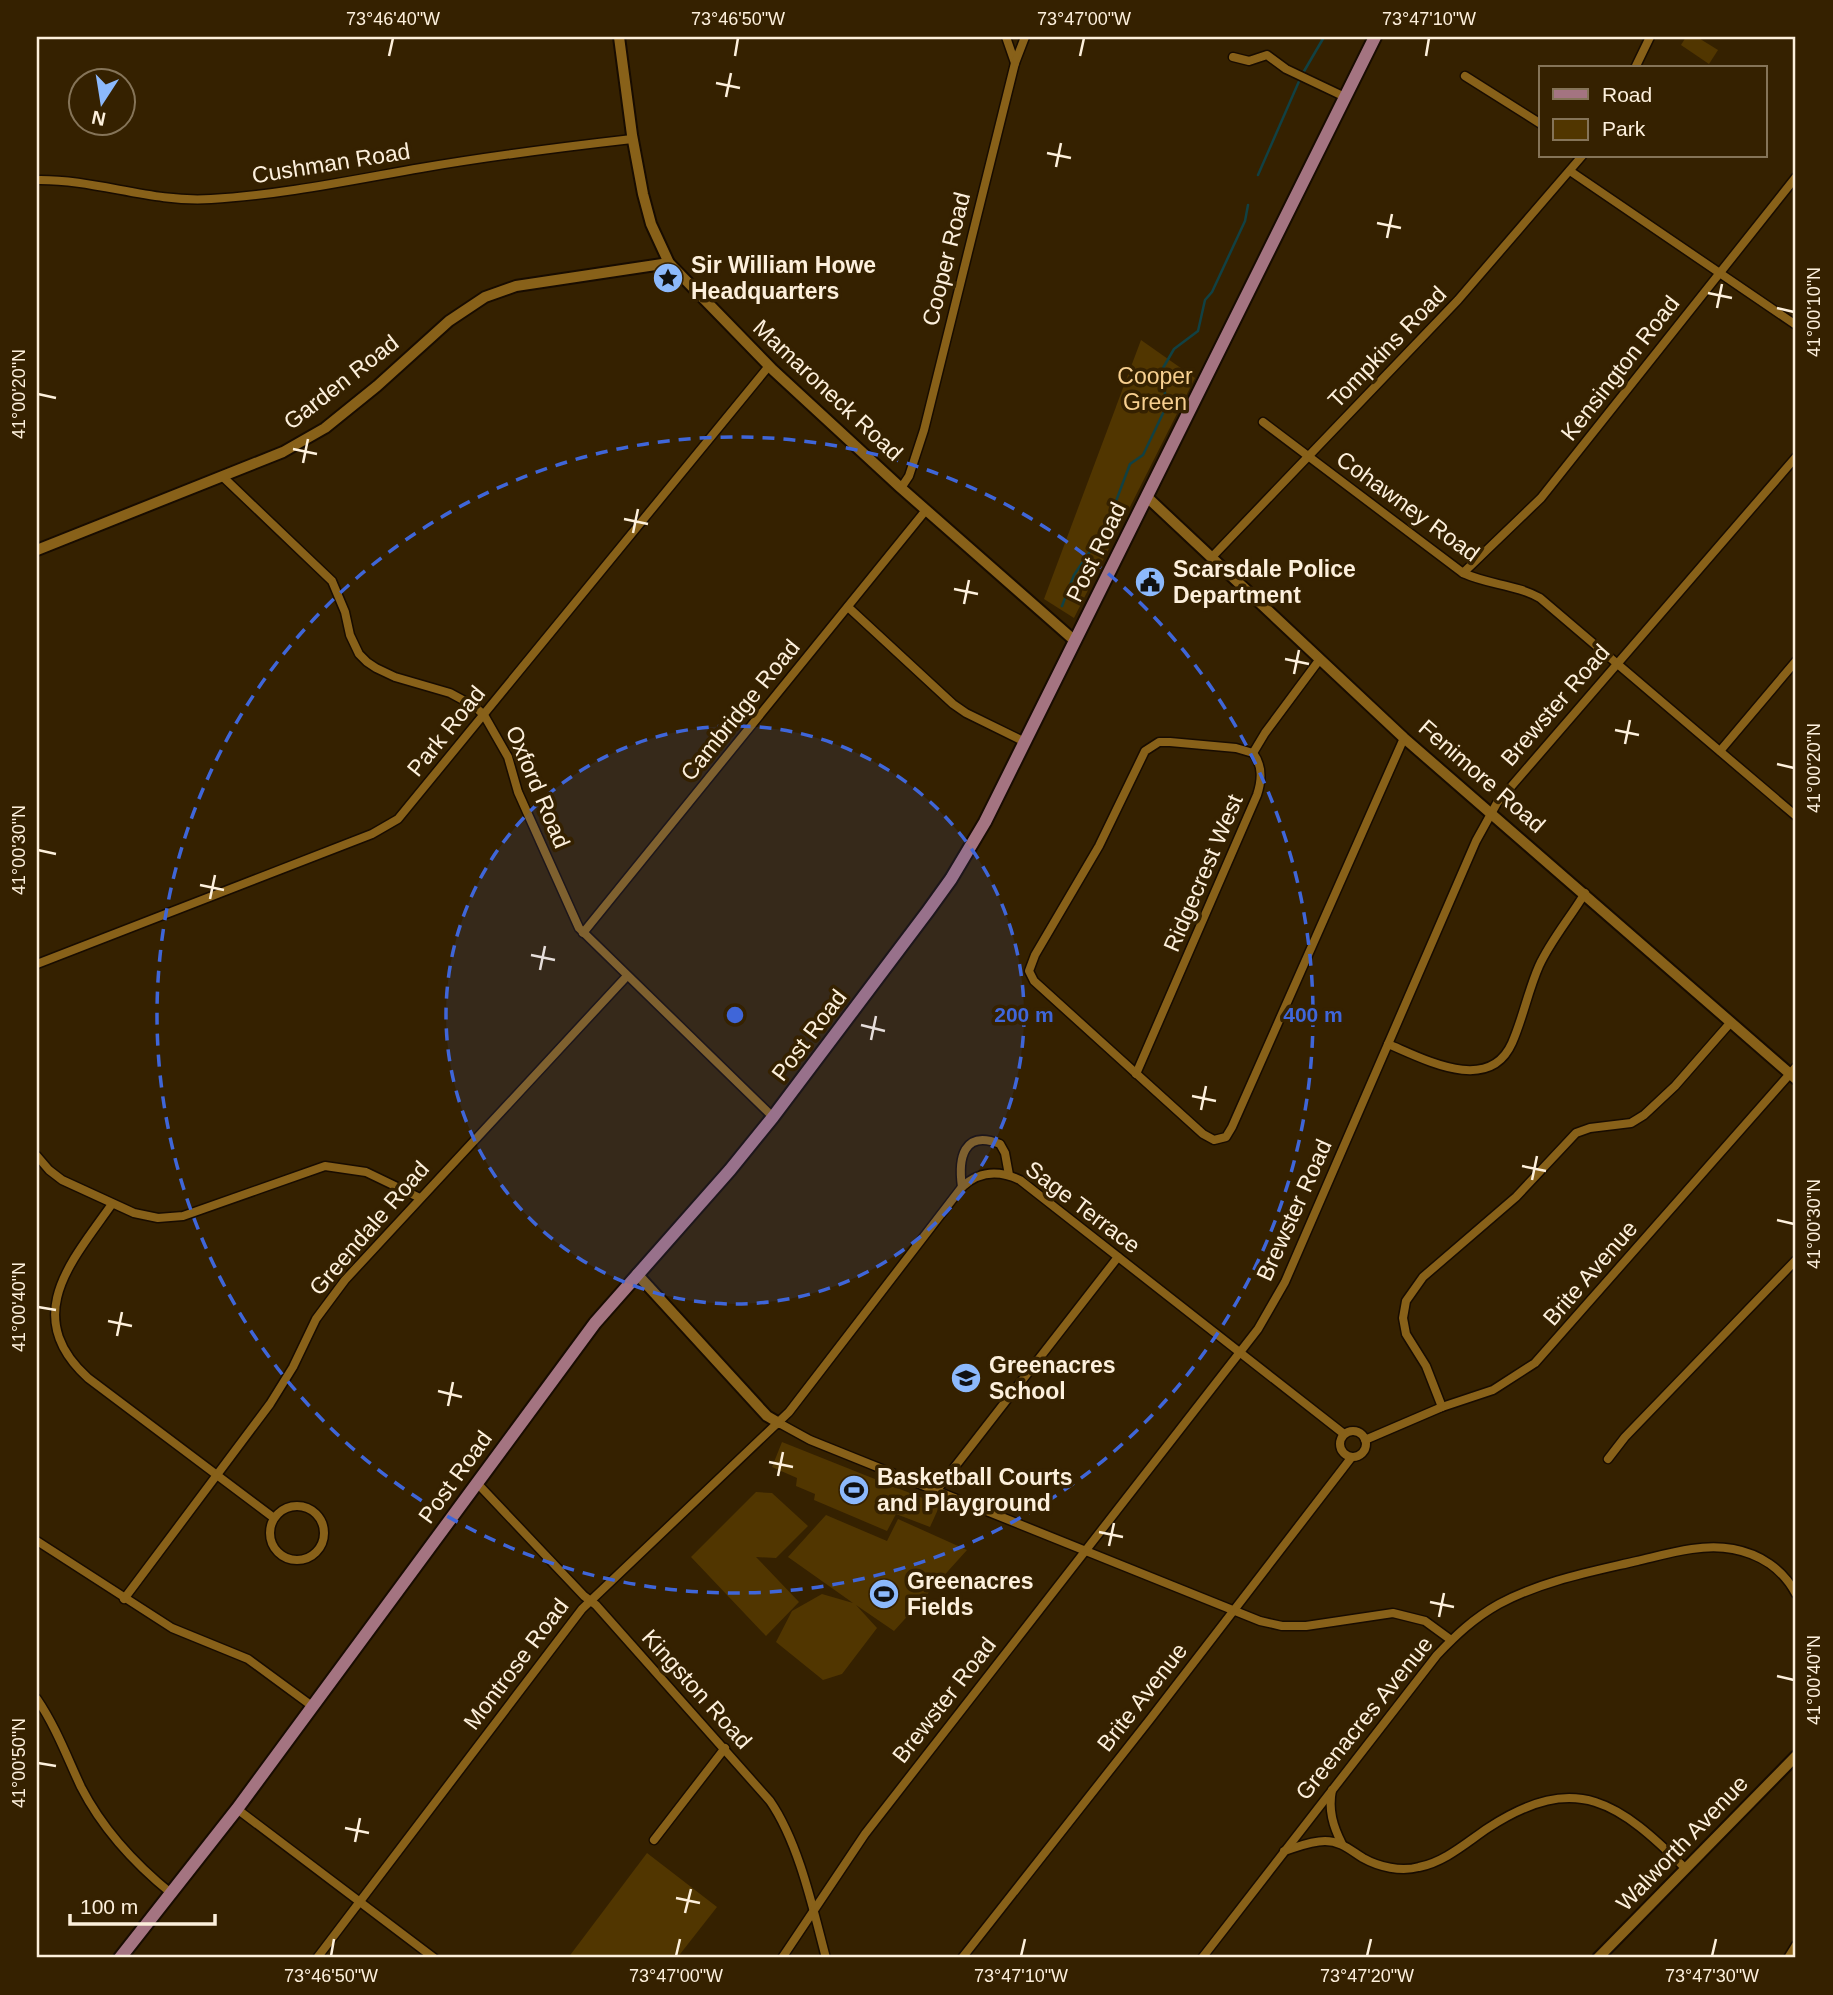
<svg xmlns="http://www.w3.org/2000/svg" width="1833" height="1995" font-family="Helvetica,sans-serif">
	<rect width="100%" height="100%" fill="#352100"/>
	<g fill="#513600">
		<path d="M1686 37H1697L1718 50 1709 64 1681 45Z"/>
		<path d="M1141 340 1195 378 1074 618 1044 599Z"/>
		<path d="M782 1442 940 1505 930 1527 896 1514 887 1531 814 1500 815 1494 796 1486 797 1478 772 1467Z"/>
		<path d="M756 1492 772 1493 808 1526 776 1558 756 1557 799 1602 766 1636 691 1557Z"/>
		<path d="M826 1515 887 1541 898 1519 967 1550 894 1631 856 1605 877 1628 842 1674 823 1680 776 1642 792 1611 822 1594 853 1603 788 1557Z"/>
		<path d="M647 1853 717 1907 677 1958H568Z"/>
	</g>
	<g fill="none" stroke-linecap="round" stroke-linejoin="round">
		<g stroke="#114143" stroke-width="2.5">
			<path d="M1303 73 1324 37"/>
			<path d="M1258 175 1300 79"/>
			<path d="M1062 606 1074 575 1095 544 1110 517 1130 464 1143 455 1166 407 1163 368 1174 349 1198 331 1205 300 1212 292 1245 221 1248 205"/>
		</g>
		<g stroke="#180c00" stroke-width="11">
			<g id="street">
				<path d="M1006 37 1015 63"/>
				<path d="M1233 57 1249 61 1267 55 1286 69 1345 97"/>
				<path d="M1635 68 1650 37"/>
				<path d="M1465 76 1541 124"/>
				<path d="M1570 171 1796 325"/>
				<path d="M37 180C96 179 151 203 211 199 281 195 352 180 421 168 491 156 562 147 632 139"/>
				<path d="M1263 422 1463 573C1489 585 1515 584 1540 598L1796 816"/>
				<path d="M222 476 332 581 345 612 350 635 359 654 367 662 376 668 395 677 450 693 474 706 484 715 508 757 518 792 579 928 773 1117"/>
				<path d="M901 488 909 476 924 430 1015 63 1025 37"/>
				<path d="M1212 557 1458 300 1582 156"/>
				<path d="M1463 573 1541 498 1796 177"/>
				<path d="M848 607 953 704 966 713 1025 742"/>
				<path d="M1720 751 1796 661"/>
				<path d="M1253 753 1236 748 1170 742H1159L1145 751 1099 846 1035 955 1029 971 1034 981 1203 1134 1214 1140 1226 1137 1232 1127 1404 738"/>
				<path d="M1253 753 1265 733 1320 659"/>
				<path d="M583 933 926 510"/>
				<path d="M37 964 372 834 398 819 769 366"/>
				<path d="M1388 1044C1424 1059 1489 1095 1512 1043 1523 1018 1528 991 1539 966 1551 940 1570 918 1585 893"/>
				<path d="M1136 1074 1257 795C1262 780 1263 766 1253 753"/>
				<path d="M37 1156 49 1170 62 1180 134 1213 158 1218 183 1216 325 1166 366 1172 420 1198"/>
				<path d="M962 1187C958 1159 963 1129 1000 1144L1005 1153 1009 1175"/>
				<path d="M112 1204C72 1261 20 1316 88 1378L274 1518"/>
				<path d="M1442 1407 1426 1366 1406 1334 1403 1318 1406 1301 1423 1277 1516 1197 1576 1133 1590 1128 1631 1123 1644 1115 1675 1086 1731 1022"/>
				<path d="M779 1423 810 1440 1260 1621 1282 1626H1306L1393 1613 1425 1621 1451 1640"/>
				<circle cx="1353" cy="1444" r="13"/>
				<path d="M1365 1440 1442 1407 1493 1390 1535 1363 1796 1067"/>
				<path d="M1608 1459 1625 1437 1796 1260"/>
				<path d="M477 1483 584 1596 596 1605 770 1801C799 1843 813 1909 826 1958"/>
				<path d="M936 1491 1118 1257"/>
				<circle cx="297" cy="1533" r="27"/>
				<path d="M37 1541 172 1628 248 1659 312 1706"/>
				<path d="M124 1599 270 1404 293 1367 316 1319 345 1280 627 976"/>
				<path d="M37 1699C56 1727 67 1757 81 1787 102 1828 136 1865 172 1894"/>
				<path d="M1332 1790C1328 1810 1333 1826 1342 1844"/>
				<path d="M237 1809 434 1958"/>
				<path d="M654 1840 725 1748"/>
				<path d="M1284 1851C1297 1847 1311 1841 1325 1841 1341 1841 1350 1850 1363 1858 1379 1867 1401 1872 1419 1867 1445 1862 1467 1842 1488 1828 1577 1770 1619 1803 1686 1869"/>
				<path d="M317 1958 582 1609 789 1412 962 1187C979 1171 999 1170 1020 1180L1344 1434"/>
				<path d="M782 1958 865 1834 1258 1329 1285 1282 1476 841 1497 803 1796 457"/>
				<path d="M962 1958 1151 1718 1351 1458"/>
				<path d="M1202 1958 1437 1655C1456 1635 1474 1618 1499 1604 1542 1581 1590 1572 1637 1561 1667 1554 1701 1543 1733 1549 1760 1554 1783 1569 1796 1594"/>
				<path d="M1788 1958 1796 1945"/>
			</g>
		</g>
		<g stroke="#180c00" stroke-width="14">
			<g id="secondary">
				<path d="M619 37 632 135 643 194 651 224 669 263 773 370 901 488 1075 641"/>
				<path d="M1147 497 1404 738 1796 1079"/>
				<path d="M37 550 283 452 325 428 377 386 449 321 485 297 516 286 669 263"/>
				<path d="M637 1274 767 1416 779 1423"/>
				<path d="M1598 1958 1796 1756"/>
			</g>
		</g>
		<g stroke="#180c00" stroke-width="16">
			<path id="primary" d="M120 1958 237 1809 595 1323 730 1170 773 1117 928 911 951 879 985 822 1375 37"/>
		</g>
		<use href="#street" stroke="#886119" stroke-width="8"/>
		<use href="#secondary" stroke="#886119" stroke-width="10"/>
		<use href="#primary" stroke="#a47481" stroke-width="12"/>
	</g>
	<path fill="none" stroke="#fdf0dc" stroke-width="2.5" d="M389 56 393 38M735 56 738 38M1080 56 1084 38M1426 56 1429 38M716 83 740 88M726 97 731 73M1047 153 1071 158M1056 167 1061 143M1377 223 1401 228M1387 238 1392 214M1708 293 1732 298M1717 308 1722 284M1777 308 1794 312M38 394 56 398M293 449 317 454M303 463 308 439M624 519 648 524M633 533 638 509M954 589 978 594M964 604 969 580M1285 659 1309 664M1294 674 1299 650M1615 730 1639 735M1625 744 1630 720M1777 764 1794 768M38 850 56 854M200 885 224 890M210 899 215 875M531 955 555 960M540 970 545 946M861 1025 885 1031M871 1040 876 1016M1192 1096 1216 1101M1201 1110 1206 1086M1522 1166 1546 1171M1532 1180 1537 1156M1777 1220 1794 1224M38 1307 56 1310M108 1321 132 1326M117 1336 122 1312M438 1391 462 1397M448 1406 453 1382M769 1462 793 1467M778 1476 783 1452M1099 1532 1123 1537M1109 1546 1114 1523M1430 1602 1454 1607M1439 1617 1444 1593M1777 1676 1794 1680M38 1763 56 1766M345 1828 369 1833M355 1842 360 1818M676 1898 700 1903M685 1913 691 1889M331 1956 334 1939M676 1956 680 1939M1021 1956 1025 1939M1367 1956 1371 1939M1712 1956 1716 1939"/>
	<circle cx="735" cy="1015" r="289" fill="#3f66d9" fill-opacity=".12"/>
	<g fill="none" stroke="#3f66d9" stroke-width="3.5" stroke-dasharray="12 9">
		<circle cx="735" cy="1015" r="289"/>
		<circle cx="735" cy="1015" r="578"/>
	</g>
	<defs>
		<g id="sight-disc" transform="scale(1.575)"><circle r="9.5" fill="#8cb9fc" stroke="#352100"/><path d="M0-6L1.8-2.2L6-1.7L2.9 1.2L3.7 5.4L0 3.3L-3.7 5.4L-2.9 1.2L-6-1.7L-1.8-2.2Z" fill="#111"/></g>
		<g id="civic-disc" transform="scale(1.575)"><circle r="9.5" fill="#8cb9fc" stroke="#352100"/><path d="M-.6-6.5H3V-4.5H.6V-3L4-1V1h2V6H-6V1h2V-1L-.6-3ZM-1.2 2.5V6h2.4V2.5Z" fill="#111"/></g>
		<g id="school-disc" transform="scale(1.575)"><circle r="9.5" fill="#8cb9fc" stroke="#352100"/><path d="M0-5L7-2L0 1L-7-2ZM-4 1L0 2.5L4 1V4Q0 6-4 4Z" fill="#111"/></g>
		<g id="stadium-disc" transform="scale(1.575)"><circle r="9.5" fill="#8cb9fc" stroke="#352100"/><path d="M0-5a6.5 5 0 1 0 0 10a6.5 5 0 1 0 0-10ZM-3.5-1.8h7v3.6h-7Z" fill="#111"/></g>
	</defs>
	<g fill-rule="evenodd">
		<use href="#sight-disc" x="668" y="278"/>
		<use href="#civic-disc" x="1150" y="582"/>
		<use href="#school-disc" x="966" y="1378"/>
		<use href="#stadium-disc" x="854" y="1490"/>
		<use href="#stadium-disc" x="884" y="1594"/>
	</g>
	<g text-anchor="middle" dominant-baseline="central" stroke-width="7" stroke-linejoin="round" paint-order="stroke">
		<g font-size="23" fill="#fdf0dc" stroke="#352100">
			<text transform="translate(331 163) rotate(-9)">Cushman Road</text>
			<text transform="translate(946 259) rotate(-76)">Cooper Road</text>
			<text transform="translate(1387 347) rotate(-46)">Tompkins Road</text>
			<text transform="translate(1620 368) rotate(-52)">Kensington Road</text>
			<text transform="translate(341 382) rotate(-38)">Garden Road</text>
			<text transform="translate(828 390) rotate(43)">Mamaroneck Road</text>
			<text transform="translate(1408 506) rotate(36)">Cohawney Road</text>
			<text transform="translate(1096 552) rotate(-64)">Post Road</text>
			<text transform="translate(1555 705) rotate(-49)">Brewster Road</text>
			<text transform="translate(740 710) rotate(-51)">Cambridge Road</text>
			<text transform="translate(446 731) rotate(-51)">Park Road</text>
			<text transform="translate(1482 776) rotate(41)">Fenimore Road</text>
			<text transform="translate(538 787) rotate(67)">Oxford Road</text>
			<text transform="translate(1203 873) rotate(-67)">Ridgecrest West</text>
			<text transform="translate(809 1035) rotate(-53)">Post Road</text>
			<text transform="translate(1083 1207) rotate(37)">Sage Terrace</text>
			<text transform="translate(1294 1210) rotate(-66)">Brewster Road</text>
			<text transform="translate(369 1228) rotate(-49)">Greendale Road</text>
			<text transform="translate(1590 1273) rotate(-49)">Brite Avenue</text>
			<text transform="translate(455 1477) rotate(-54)">Post Road</text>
			<text transform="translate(516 1664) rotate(-53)">Montrose Road</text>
			<text transform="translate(697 1689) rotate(48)">Kingston Road</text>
			<text transform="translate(1142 1697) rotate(-52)">Brite Avenue</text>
			<text transform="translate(944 1700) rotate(-52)">Brewster Road</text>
			<text transform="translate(1364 1718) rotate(-51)">Greenacres Avenue</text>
			<text transform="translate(1682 1843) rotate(-46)">Walworth Avenue</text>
		</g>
		<g font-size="23" font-weight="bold" fill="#fdf0dc" stroke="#352100" text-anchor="start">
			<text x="691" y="265">Sir William Howe<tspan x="691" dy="26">Headquarters</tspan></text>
			<text x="1173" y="569">Scarsdale Police<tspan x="1173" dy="26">Department</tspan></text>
			<text x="989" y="1365">Greenacres<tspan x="989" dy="26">School</tspan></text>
			<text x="877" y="1477">Basketball Courts<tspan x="877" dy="26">and Playground</tspan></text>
			<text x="907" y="1581">Greenacres<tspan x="907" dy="26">Fields</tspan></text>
		</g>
		<g font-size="23" fill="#f8d090" stroke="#352100">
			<text x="1155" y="376">Cooper<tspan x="1155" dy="26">Green</tspan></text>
		</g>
	</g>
	<circle cx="735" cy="1015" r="10" fill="#3f66d9" stroke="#352100" stroke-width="3.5"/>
	<g font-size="21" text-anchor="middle" font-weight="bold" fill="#3f66d9" stroke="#352100" stroke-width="7" stroke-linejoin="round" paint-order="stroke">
		<text x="1024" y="1022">200 m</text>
		<text x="1313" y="1022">400 m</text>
	</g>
	<rect width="1833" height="1995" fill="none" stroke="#352100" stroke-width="77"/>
	<rect x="1539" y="66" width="228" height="91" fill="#352100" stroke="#857458" stroke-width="2"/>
	<rect x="1553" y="89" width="35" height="10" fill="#a47481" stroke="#857458" stroke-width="2"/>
	<text x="1602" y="102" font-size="21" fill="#fdf0dc">Road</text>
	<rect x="1553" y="119" width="35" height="21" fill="#513600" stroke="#857458" stroke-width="2"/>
	<text x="1602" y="136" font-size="21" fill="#fdf0dc">Park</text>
	<g transform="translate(102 102) rotate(192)"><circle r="33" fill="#352100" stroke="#857458" stroke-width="2"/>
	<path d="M0-5L12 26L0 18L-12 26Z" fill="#8cb9fc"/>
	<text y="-10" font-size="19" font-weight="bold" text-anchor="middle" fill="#fdf0dc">N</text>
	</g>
	<path d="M70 1914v10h145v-10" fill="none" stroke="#fdf0dc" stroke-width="3.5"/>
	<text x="80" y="1914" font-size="21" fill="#fdf0dc" stroke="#352100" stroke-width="5" paint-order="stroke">100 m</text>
	<rect x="38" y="38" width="1756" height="1918" fill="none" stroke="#fdf0dc" stroke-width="2.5"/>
	<g font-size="18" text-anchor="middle" fill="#fdf0dc">
		<text x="393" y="25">73°46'40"W</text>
		<text x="738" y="25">73°46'50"W</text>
		<text x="1084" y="25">73°47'00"W</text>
		<text x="1429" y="25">73°47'10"W</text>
		<text transform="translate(1814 312) rotate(-90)" y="6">41°00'10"N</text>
		<text transform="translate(19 394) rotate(-90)" y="6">41°00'20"N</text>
		<text transform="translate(1814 768) rotate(-90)" y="6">41°00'20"N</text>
		<text transform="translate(19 850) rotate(-90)" y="6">41°00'30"N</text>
		<text transform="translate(1814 1224) rotate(-90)" y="6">41°00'30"N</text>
		<text transform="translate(19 1307) rotate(-90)" y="6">41°00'40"N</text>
		<text transform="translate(1814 1680) rotate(-90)" y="6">41°00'40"N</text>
		<text transform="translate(19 1763) rotate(-90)" y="6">41°00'50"N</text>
		<text x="331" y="1982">73°46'50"W</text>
		<text x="676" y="1982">73°47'00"W</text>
		<text x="1021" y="1982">73°47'10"W</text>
		<text x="1367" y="1982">73°47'20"W</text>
		<text x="1712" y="1982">73°47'30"W</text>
	</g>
</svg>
